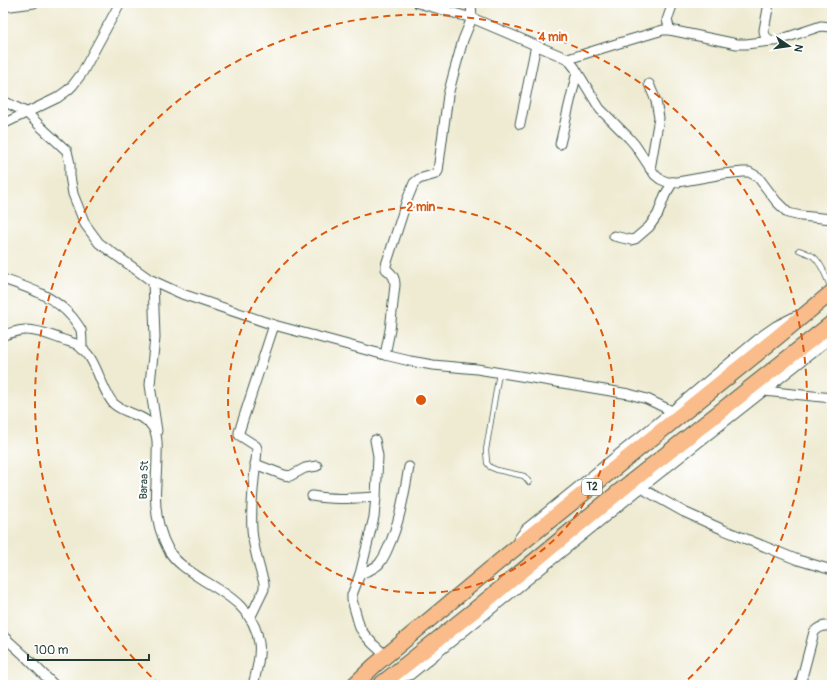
<svg xmlns="http://www.w3.org/2000/svg" width="835" height="688" font-family="Pangolin,sans-serif">
	<rect width="100%" height="100%" fill="#fff"/>
	<filter id="ink" filterUnits="userSpaceOnUse"><feTurbulence type="fractalNoise" baseFrequency=".025" numOctaves="2"/><feDisplacementMap in="SourceGraphic" scale="8" xChannelSelector="R" yChannelSelector="G"/><feConvolveMatrix kernelMatrix="1 2 1 2 8 2 1 2 1" color-interpolation-filters="sRGB"/></filter>
	<filter id="wash" filterUnits="userSpaceOnUse"><feTurbulence type="fractalNoise" baseFrequency=".012" numOctaves="4" result="noise"/><feDisplacementMap in="SourceGraphic" scale="16" xChannelSelector="R" yChannelSelector="G"/><feGaussianBlur stdDeviation="0.9" result="paint"/><feColorMatrix in="noise" values="0 0 0 0 0 0 0 0 0 0 0 0 0 0 0 0 0 1.4 0 .05"/><feComposite in="paint" operator="in"/></filter>
	<g filter="url(#wash)">
		<rect width="100%" height="100%" fill="#efebd3"/>
	</g>
	<g filter="url(#ink)">
		<g fill="none" stroke-linecap="round" stroke-linejoin="round">
			<g stroke="#3e574c" stroke-width="6">
				<g id="service">
					<path d="M799 250C804 252 810 254 814 257 823 265 827 280 832 291"/>
					<path d="M499 373 486 450 487 463 490 467 497 470 524 476 529 482"/>
				</g>
			</g>
			<g stroke="#3e574c" stroke-width="11">
				<g id="minor">
					<path d="M418 3 472 18 568 59 575 68 600 109 629 138 635 145 655 175 660 179 667 182H678L723 174 743 172H749L758 177 776 201 788 213 801 216 832 219"/>
					<path d="M769 3 764 30C764 38 769 41 776 41L821 26 832 27"/>
					<path d="M3 7 34 3"/>
					<path d="M670 30 667 20 673 3"/>
					<path d="M568 59 616 44 663 30H670L737 44H746L771 41"/>
					<path d="M649 84 656 101 659 118 650 169"/>
					<path d="M3 101 26 112 41 127 67 151 70 164V176L73 194 85 224 99 243 149 279 182 294 274 325 385 355 410 361 433 365 477 369 629 394 647 399 672 411"/>
					<path d="M3 124 57 98 68 90 73 85 82 73 120 3"/>
					<path d="M520 124 536 45"/>
					<path d="M560 144 577 72"/>
					<path d="M614 236 631 240 635 239 649 227 658 214 665 195 673 182"/>
					<path d="M3 279C29 288 54 296 72 317 75 321 79 326 81 330 82 336 82 343 82 349"/>
					<path d="M153 281 155 338 151 374 150 385 157 431"/>
					<path d="M3 335C11 333 18 330 26 330 39 330 50 335 61 339 66 341 71 342 76 344 82 348 89 354 92 361 99 373 105 395 114 404 128 416 151 414 156 435 158 442 157 450 157 457 157 466 156 475 156 484 154 508 157 529 169 551 177 564 191 572 203 580 229 595 255 611 259 643 261 655 256 674 253 685"/>
					<path d="M385 355 390 330 395 285C395 277 392 274 386 269V265L407 200 414 183 419 179 436 174 438 171 448 95 453 76 463 40 472 18 471 3"/>
					<path d="M764 391 832 398"/>
					<path d="M375 440 378 456 376 497 374 517 360 574 352 595V600L360 628 364 634 373 644 386 656"/>
					<path d="M255 464 284 475 290 476 305 468 317 466"/>
					<path d="M641 488 684 512 724 530 798 560 832 570"/>
					<path d="M312 496C333 500 355 498 376 497"/>
					<path d="M518 540 526 529 672 411 763 335 776 326 796 316"/>
					<path d="M360 574C367 571 374 569 379 564 383 559 386 553 388 548 400 522 404 494 409 467"/>
					<path d="M250 618 264 589V583C259 566 253 548 252 529 250 502 255 476 257 449L256 446 239 435V432L274 325"/>
					<path d="M3 636 24 655 54 685"/>
					<path d="M391 679 410 675 641 488 832 337"/>
					<path d="M800 685 814 632C819 626 825 625 832 626"/>
				</g>
			</g>
			<g stroke="#3e574c" stroke-width="17">
				<g id="trunk">
					<path d="M354 685 375 665 507 555 774 340 832 292"/>
					<path d="M380 685 472 612 627 485 832 323"/>
				</g>
			</g>
			<use href="#service" stroke="#fff" stroke-width="4.5"/>
			<use href="#minor" stroke="#fff" stroke-width="9"/>
			<use href="#trunk" stroke="#f9bc8a" stroke-width="15"/>
		</g>
	</g>
	<g fill="none" stroke="#de580e" stroke-width="2" stroke-dasharray="7 5">
		<circle cx="421" cy="400" r="193"/>
		<path d="M160 685A386 386 0 1 1 682 685"/>
	</g>
	<g text-anchor="middle" dominant-baseline="central" stroke-width="4" stroke-linejoin="round" paint-order="stroke">
		<rect fill="#fff" stroke="#627771" stroke-width="1" x="582" y="479" width="20" height="16" rx="3"/>
		<g font-size="10" font-weight="bold" fill="#1f3d34">
			<text x="592" y="487">T2</text>
		</g>
		<g font-size="11" fill="#1f3d34" stroke="#fff">
			<text transform="translate(144 480) rotate(-88)">Baraa St</text>
		</g>
	</g>
	<circle cx="421" cy="400" r="6" fill="#de580e" stroke="#fff" stroke-width="2"/>
	<g font-size="12" text-anchor="middle" font-weight="bold" fill="#de580e" stroke="#fff" stroke-width="4" stroke-linejoin="round" paint-order="stroke">
		<text x="553" y="41">4 min</text>
		<text x="421" y="211">2 min</text>
	</g>
	<rect width="835" height="688" fill="none" stroke="#fff" stroke-width="16"/>
	<g transform="translate(789 46) rotate(103)" stroke="#ffffff" stroke-width="3" paint-order="stroke">
	<path d="M0-3L7 15L0 10L-7 15Z" fill="#1f3d34"/>
	<text y="-6" font-size="11" font-weight="bold" text-anchor="middle" fill="#1f3d34">N</text>
	</g>
	<path d="M28 654v6h121v-6" fill="none" stroke="#1f3d34" stroke-width="2"/>
	<text x="34" y="654" font-size="12" fill="#1f3d34" stroke="#ffffff" stroke-width="3" paint-order="stroke">100 m</text>
</svg>
